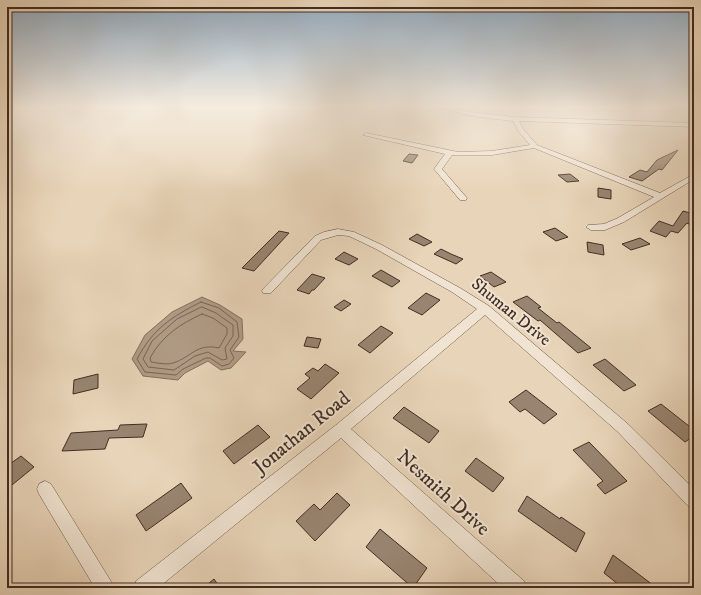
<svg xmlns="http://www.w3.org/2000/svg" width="701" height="595" font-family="'IM FELL DW Pica',serif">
	<rect width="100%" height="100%" fill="#e8d4b8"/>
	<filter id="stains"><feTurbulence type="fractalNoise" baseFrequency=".005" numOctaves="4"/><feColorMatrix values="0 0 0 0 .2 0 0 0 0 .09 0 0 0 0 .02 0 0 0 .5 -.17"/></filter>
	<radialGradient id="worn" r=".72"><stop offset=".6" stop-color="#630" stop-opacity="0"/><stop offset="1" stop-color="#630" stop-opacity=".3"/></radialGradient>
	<path fill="#b09b85" stroke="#846f5e" d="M202 297 220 305 242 319 243 339 233 351 246 352 231 368 221 370 208 361 185 373 178 380 143 376 132 359 145 335 172 312Z"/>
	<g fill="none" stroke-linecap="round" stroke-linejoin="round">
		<g stroke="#796454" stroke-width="1">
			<path d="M201 302 219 308 237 322 239 337 230 350 234 358 229 364 222 366 210 358H206L183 369 176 375 145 372 137 359C153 329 171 317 201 302Z"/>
			<path d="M202 307 216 313 233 325V336L225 348 227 359 222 360 208 352 195 356 174 370 148 367 143 359 152 341 177 319Z"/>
			<path d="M202 314 213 318 227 328V334L219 348C196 343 192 357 173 363 167 365 157 363 151 362L150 358C162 336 180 324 202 314Z"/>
		</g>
	</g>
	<g fill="#988470" stroke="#422d23">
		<path d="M678 150 662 170 659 169 642 181 629 177 640 170 647 172 657 160Z"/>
		<path d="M409 154 418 155 412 163 403 161Z"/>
		<path d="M570 174 579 181 567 182 558 175Z"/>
		<path d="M598 188 611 190V199L598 197Z"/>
		<path d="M683 211 694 214V217L689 224 687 223 678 233 671 231 666 237 650 231 659 221 673 226Z"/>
		<path d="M555 228 568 237 556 241 543 232Z"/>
		<path d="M279 231 289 233 254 271 242 268Z"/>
		<path d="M417 234 432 242 424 246 409 239Z"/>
		<path d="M640 238 650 244 631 250 622 244Z"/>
		<path d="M587 242 603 245 604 255 588 252Z"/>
		<path d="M441 249 451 254 463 259 456 264 434 254Z"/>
		<path d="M344 252 358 259 349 265 335 259Z"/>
		<path d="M381 270 400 281 392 287 372 276Z"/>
		<path d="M491 272 506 282 494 287 480 276Z"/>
		<path d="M312 274 325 278 314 290H312L309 294 297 290Z"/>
		<path d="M426 293 440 300 422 315 408 308Z"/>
		<path d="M527 296 541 307 538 308 557 323 559 322 591 348 578 353 540 320 538 321 513 302Z"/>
		<path d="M344 300 351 304 341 311 334 307Z"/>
		<path d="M381 326 393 333 370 353 358 345Z"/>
		<path d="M307 337 321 339 318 348 304 346Z"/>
		<path d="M605 359 636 385 624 391 593 365Z"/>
		<path d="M325 364 339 373 311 399 297 389 310 378 305 374 313 368 318 371Z"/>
		<path d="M98 374V388L73 394 74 380Z"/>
		<path d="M526 390 557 414 544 424 525 409 520 412 509 402Z"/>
		<path d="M661 404 694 430V436L685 442 648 411Z"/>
		<path d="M404 407 439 431 429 443 393 418Z"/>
		<path d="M147 424 143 437 109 438 105 449 62 451 71 433 118 430 120 425Z"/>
		<path d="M258 425 270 437 234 464 223 451Z"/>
		<path d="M589 442 627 481 605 494 597 485 603 481 573 450Z"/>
		<path d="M21 456 34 467 7 489V466Z"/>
		<path d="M476 458 504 478 493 492 465 471Z"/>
		<path d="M181 483 192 498 146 531 136 515Z"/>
		<path d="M337 493 350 505 315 541 296 521 314 504 320 510Z"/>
		<path d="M527 496 560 519 561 517 585 533 576 552 518 511Z"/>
		<path d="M380 529 427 568 413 588 366 547Z"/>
		<path d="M613 555 657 588H623L604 573Z"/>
		<path d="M214 579 220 588H203Z"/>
	</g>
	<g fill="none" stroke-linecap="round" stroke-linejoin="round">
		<g stroke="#6c5748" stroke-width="1">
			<g id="minor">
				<path d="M439 107H450L471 112 515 117 694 123V127L519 121 524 130 537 145 660 193 694 174V179L624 222 605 230H591L586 227 588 225 604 224 618 218 654 197 534 148 492 155H452L442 169 467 198 466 200H460L434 169 445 154 363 135 366 133 376 135 458 152 492 151 530 145 519 132 513 121 471 116Z"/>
				<path d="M338 229 354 232 382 245 460 288 489 306 628 424 694 489V508L688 506 618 432 485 315 351 429 524 581 526 588H503L341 438 158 588H134L136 581 336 425 477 309 452 292 376 249 349 236 338 235 321 240 271 293H263L262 291 263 289 315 236 324 232Z"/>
				<path d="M45 481 51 484 115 588H95L39 494 37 489 39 484Z"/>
			</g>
		</g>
		<use href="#minor" fill="#f0e3d1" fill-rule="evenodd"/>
	</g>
	<linearGradient id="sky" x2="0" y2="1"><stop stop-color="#91aac0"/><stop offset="0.56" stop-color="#f5ecdf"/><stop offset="1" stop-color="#f5ecdf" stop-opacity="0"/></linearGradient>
	<rect width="701" height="190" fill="url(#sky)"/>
	<g text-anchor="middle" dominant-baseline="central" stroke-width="4" stroke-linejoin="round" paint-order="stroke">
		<g font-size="17" fill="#422d23" stroke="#f0e3d1">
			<text transform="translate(511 312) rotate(39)">Shuman Drive</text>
		</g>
		<g font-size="20" fill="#422d23" stroke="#f0e3d1">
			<text transform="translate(302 433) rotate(-39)">Jonathan Road</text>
			<text transform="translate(443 493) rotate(42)">Nesmith Drive</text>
		</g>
	</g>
	<rect width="701" height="595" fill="none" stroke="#e8d4b8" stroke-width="24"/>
	<rect x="8" y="8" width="685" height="579" fill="none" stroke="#422d23" stroke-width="2"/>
	<rect x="12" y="12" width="677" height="571" fill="none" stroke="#422d23"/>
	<rect width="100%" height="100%" filter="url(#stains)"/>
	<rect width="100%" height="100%" fill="url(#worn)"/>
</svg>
